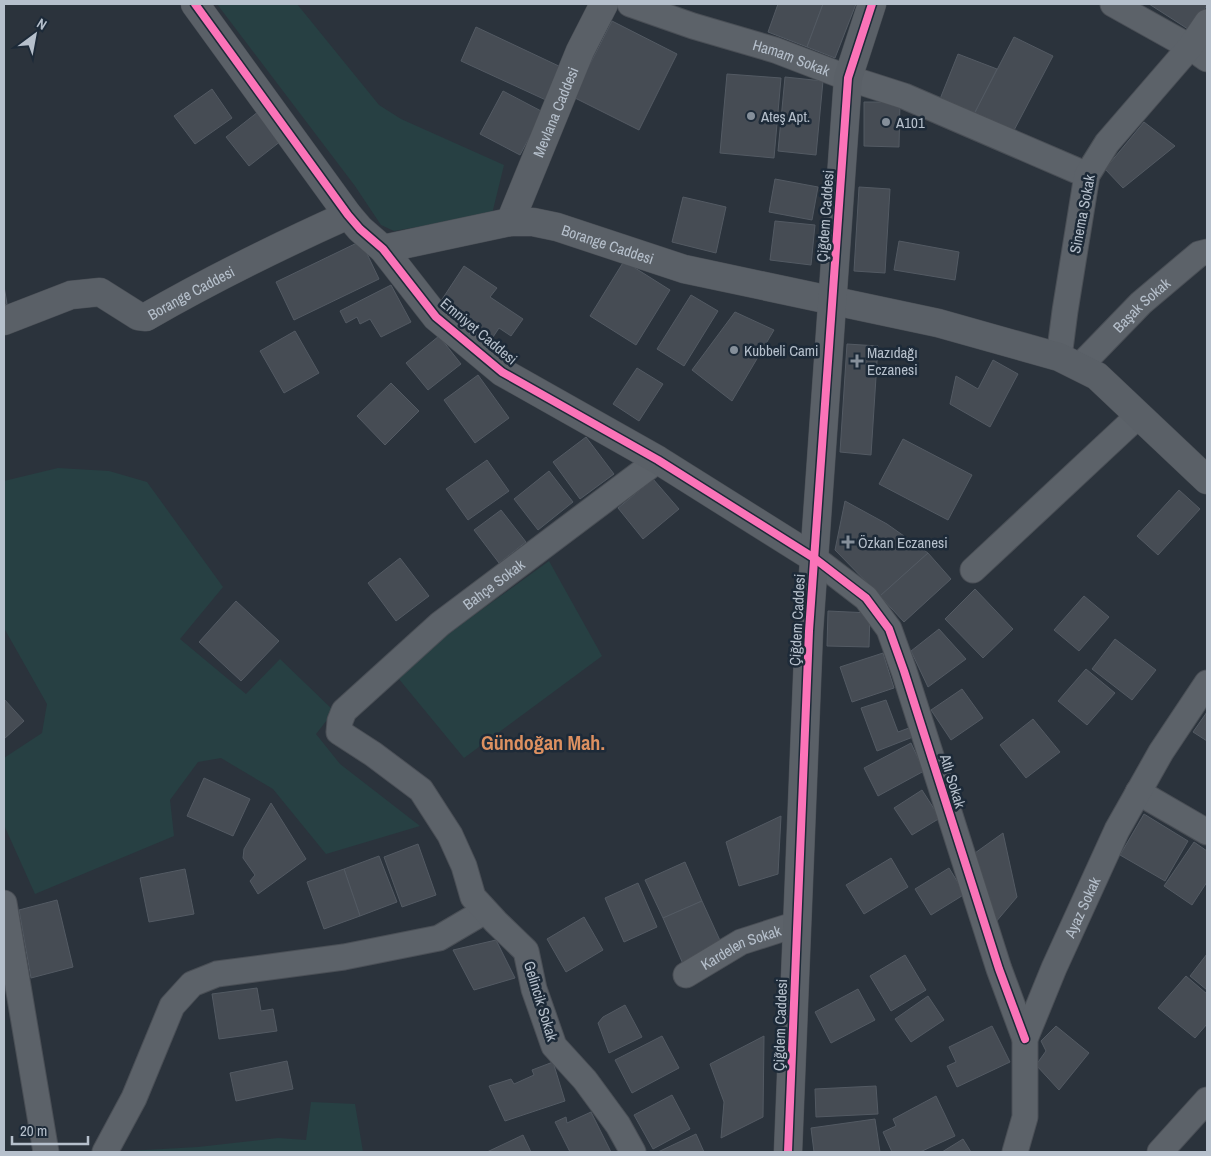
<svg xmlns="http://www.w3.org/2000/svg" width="1211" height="1156" font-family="'Archivo Narrow',sans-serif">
	<rect width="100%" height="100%" fill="#2b333c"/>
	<g fill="#274043">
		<path d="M217 4H297L379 105 401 119 504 165 492 214 394 231 381 225 355 186Z"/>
		<path d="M58 468 109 471 147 482 223 587 180 639 246 694 280 659 334 711 316 734 340 764 420 826 326 854 273 789 221 758 198 762 170 800 174 836 35 894 4 825V758L42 733 47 704 4 628V481Z"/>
		<path d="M549 561 602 656 464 758 394 673Z"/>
		<path d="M311 1102 355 1104 363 1152H126L127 1151 198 1147 278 1138 306 1140Z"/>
	</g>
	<g fill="#464c54" stroke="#535a63">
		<path d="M778 4H823L807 47 768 32Z"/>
		<path d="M823 4H856L835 58 807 47Z"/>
		<path d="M1149 4H1207V5L1191 31Z"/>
		<path d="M612 21 677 54 639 130 573 97Z"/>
		<path d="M476 27 563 68 548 101 461 61Z"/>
		<path d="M1014 37 1053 56 1011 136 973 116Z"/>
		<path d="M958 54 997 69 973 116 940 99Z"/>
		<path d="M727 74 781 78 774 158 720 153Z"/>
		<path d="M785 77 823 81 816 155 778 151Z"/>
		<path d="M212 89 232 118 195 144 174 116Z"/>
		<path d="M503 91 543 112 520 155 480 134Z"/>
		<path d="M864 102H900L899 147 864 146Z"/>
		<path d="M263 108 286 137 249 166 226 137Z"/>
		<path d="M1144 122 1175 146 1123 188 1105 169Z"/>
		<path d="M775 179 818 187 812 220 769 212Z"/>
		<path d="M859 187 890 189 885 273 854 271Z"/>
		<path d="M683 197 726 207 716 253 672 242Z"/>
		<path d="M775 221 815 225 811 265 770 260Z"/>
		<path d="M361 241 379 279 294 320 276 282Z"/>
		<path d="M899 241 959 252 955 280 894 270Z"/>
		<path d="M624 261 670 290 636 345 590 316Z"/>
		<path d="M464 266 497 288 490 297 523 319 511 336 499 328 493 337 472 322 468 328 437 307Z"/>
		<path d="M391 285 411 322 381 337 370 319 360 324 357 317 346 323 340 311Z"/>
		<path d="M4 286 7 304 4 305Z"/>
		<path d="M691 295 718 311 684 366 657 349Z"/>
		<path d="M735 312 774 330 732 401 692 370Z"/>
		<path d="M295 331 319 373 284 393 260 351Z"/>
		<path d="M439 336 461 364 428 390 406 363Z"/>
		<path d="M847 344 878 346 871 455 840 452Z"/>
		<path d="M993 360 1018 374 990 427 950 404 956 376 978 389Z"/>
		<path d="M637 368 663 384 639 421 613 404Z"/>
		<path d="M478 375 509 418 475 443 444 400Z"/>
		<path d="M391 383 419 411 385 445 357 416Z"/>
		<path d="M586 437 614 474 580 499 553 462Z"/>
		<path d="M903 439 972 475 948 520 879 484Z"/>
		<path d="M487 460 509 491 468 520 446 489Z"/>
		<path d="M549 471 573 502 538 530 514 499Z"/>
		<path d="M653 479 679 509 643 539 618 508Z"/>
		<path d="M1179 490 1200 509 1158 555 1137 536Z"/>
		<path d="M845 501 887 524 928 553 880 596 835 550Z"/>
		<path d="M501 510 526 542 499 563 474 530Z"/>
		<path d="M928 553 951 579 904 622 880 596Z"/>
		<path d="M400 558 429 596 396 621 368 583Z"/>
		<path d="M975 589 1013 629 983 658 945 619Z"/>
		<path d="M1084 596 1109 617 1079 651 1054 630Z"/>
		<path d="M236 601 279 641 241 681 199 642Z"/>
		<path d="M828 611 870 613 869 647 827 646Z"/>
		<path d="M939 629 966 659 928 687 911 651Z"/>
		<path d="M1115 639 1156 670 1132 700 1092 669Z"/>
		<path d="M883 653 894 688 852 702 840 667Z"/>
		<path d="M1086 669 1115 693 1087 725 1058 701Z"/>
		<path d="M962 689 983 718 951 740 931 710Z"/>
		<path d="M4 699 24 721 4 739Z"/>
		<path d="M886 700 898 732 909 728 913 737 877 751 861 708Z"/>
		<path d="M1207 712V741L1193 732Z"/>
		<path d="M1033 719 1060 752 1026 778 1000 745Z"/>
		<path d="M911 743 924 771 878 796 864 768Z"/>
		<path d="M204 778 250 799 233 836 187 816Z"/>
		<path d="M922 790 940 818 912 835 894 808Z"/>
		<path d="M271 803 306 859 258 894 250 881 255 875 243 858 244 849Z"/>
		<path d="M1144 814 1188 841 1165 881 1120 855Z"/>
		<path d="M781 816 778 874 739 886 726 842Z"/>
		<path d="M1003 833 1017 897 995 923 968 858Z"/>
		<path d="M1194 842 1207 851V882L1192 905 1164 886Z"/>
		<path d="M418 844 436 895 402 907 384 857Z"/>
		<path d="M379 856 397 902 360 916 344 869Z"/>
		<path d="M891 858 908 887 864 914 846 885Z"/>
		<path d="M685 862 702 901 663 918 645 880Z"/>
		<path d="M949 868 965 894 931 915 915 889Z"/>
		<path d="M185 869 194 914 149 922 140 878Z"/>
		<path d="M344 869 360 916 324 929 307 882Z"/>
		<path d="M638 883 657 927 624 942 605 898Z"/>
		<path d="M57 900 73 967 31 978 19 910Z"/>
		<path d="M702 901 723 947 683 964 663 918Z"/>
		<path d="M584 917 603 950 566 972 547 939Z"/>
		<path d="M496 940 515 978 474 990 453 950Z"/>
		<path d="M1207 954V990L1190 976Z"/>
		<path d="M905 955 926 990 891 1011 870 976Z"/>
		<path d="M1186 976 1207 994V1024L1195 1038 1158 1008Z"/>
		<path d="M257 988 261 1011 273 1009 277 1031 219 1039 212 994Z"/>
		<path d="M858 989 875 1020 831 1043 815 1012Z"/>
		<path d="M928 996 944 1020 911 1042 895 1019Z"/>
		<path d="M625 1005 642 1037 609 1053 598 1023 603 1017Z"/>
		<path d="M992 1026 1010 1062 957 1087 947 1066 956 1062 949 1047Z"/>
		<path d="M1056 1026 1089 1053 1059 1090 1036 1065 1046 1051 1041 1041Z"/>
		<path d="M662 1036 679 1068 632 1093 615 1060Z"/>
		<path d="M764 1036 763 1117 721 1138 724 1102 710 1064Z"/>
		<path d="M287 1061 293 1089 236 1101 230 1073Z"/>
		<path d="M553 1062 565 1101 505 1121 489 1086 511 1079 514 1084 534 1075 532 1070Z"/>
		<path d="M876 1086 878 1114 816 1117 815 1089Z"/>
		<path d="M672 1095 690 1129 653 1149 634 1115Z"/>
		<path d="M936 1096 955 1136 920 1152H892L883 1132 896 1126 893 1119Z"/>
		<path d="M591 1112 611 1152H570L555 1122 566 1117 567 1123Z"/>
		<path d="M875 1119 880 1152H814L811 1128Z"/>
		<path d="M696 1134 704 1152H658Z"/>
		<path d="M523 1135 531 1152H487Z"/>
		<path d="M963 1139 971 1152H942Z"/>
	</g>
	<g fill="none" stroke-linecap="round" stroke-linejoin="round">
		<g stroke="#4a4f56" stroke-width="27">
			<g id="street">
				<path id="s1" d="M630 4 693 26 775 50 848 78 904 96 1087 175"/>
				<path d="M1113 4 1190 47 1207 59"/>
				<path d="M1059 357 1065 311 1087 175 1107 143 1190 47 1207 22"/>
				<path id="s2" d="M1079 367 1141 303 1199 254 1207 252"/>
				<path d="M814 558 866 598 889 629 904 671 999 969 1025 1039"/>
				<path d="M973 570 1139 415"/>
				<path d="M1138 792 1207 832"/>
				<path d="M4 903 46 1152"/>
				<path id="s3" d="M686 975 741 942 797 924"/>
				<path d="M105 1152 134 1098 172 1006 192 984 217 974 344 957 439 938 485 911"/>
				<path id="s4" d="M633 1152 618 1125 585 1080 554 1046 534 989 526 951 496 922 473 897 464 866 450 835 421 790 373 754 339 732 340 721 344 711 440 624 658 460"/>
				<path id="s5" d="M1015 1152 1025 1117V1039L1054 968 1117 830 1161 752 1207 683"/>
				<path d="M1160 1152 1207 1100"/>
			</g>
		</g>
		<g stroke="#4a4f56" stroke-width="29">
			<g id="secondary">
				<path d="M195 4 348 215 360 229 383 249 436 317 502 372 658 460 814 558"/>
				<path id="s6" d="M510 222 580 51 604 4"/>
				<path id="s7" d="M383 249 510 222H533L557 227 684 269 938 323 1059 357 1097 376 1207 480"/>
				<path id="s8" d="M4 321 71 295 100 292 138 316 146 317C212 279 279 246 348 215"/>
				<path d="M788 1152 809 631 848 78 872 4"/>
			</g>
		</g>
		<use href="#street" stroke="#5c6269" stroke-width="25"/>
		<use href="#secondary" stroke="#5a6067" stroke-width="28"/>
		<g stroke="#1d2a38" stroke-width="11">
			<g id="cycleway">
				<path d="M195 4 348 215 360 229 383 249 436 317 502 372 658 460 814 558 866 598 889 629 904 671 999 969 1025 1039"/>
				<path d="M788 1152 809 631 848 78 872 4"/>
			</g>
		</g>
		<use href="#cycleway" stroke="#fb73b8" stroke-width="8"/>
	</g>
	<g fill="#858f9a" stroke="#1d2a38" stroke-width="2">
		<circle cx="751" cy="116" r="5"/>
		<circle cx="886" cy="122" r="5"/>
		<circle cx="734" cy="350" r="5"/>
		<path d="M854.5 353.5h5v5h5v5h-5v5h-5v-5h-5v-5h5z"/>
		<path d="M845.5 534.5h5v5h5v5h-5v5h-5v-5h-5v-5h5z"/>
	</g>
	<g text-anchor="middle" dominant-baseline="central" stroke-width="5" stroke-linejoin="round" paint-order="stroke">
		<g font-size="15" fill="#b6c0cc" stroke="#1d2a38">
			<text stroke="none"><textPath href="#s1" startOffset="170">Hamam Sokak</textPath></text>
			<text stroke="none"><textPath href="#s6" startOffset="119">Mevlana Caddesi</textPath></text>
			<text transform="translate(1082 214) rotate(-79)">Sinema Sokak</text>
			<text transform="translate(825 216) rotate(-86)">Çiğdem Caddesi</text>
			<text stroke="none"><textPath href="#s7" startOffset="231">Borange Caddesi</textPath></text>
			<text stroke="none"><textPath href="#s8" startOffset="205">Borange Caddesi</textPath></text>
			<text stroke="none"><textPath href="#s2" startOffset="88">Başak Sokak</textPath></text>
			<text transform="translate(479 331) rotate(40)">Emniyet Caddesi</text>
			<text stroke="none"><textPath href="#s4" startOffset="746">Bahçe Sokak</textPath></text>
			<text transform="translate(797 620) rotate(-87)">Çiğdem Caddesi</text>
			<text transform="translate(953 781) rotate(73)">Atlı Sokak</text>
			<text stroke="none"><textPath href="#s5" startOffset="258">Ayaz Sokak</textPath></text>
			<text stroke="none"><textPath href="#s3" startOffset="62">Kardelen Sokak</textPath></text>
			<text transform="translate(541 1001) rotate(73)">Gelincik Sokak</text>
			<text transform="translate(780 1025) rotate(-88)">Çiğdem Caddesi</text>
		</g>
		<g font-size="15" fill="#b6c0cc" stroke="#1d2a38" text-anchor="start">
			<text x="761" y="116">Ateş Apt.</text>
			<text x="896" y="122">A101</text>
			<text x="744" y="350">Kubbeli Cami</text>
			<text x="867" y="352">Mazıdağı<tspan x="867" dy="17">Eczanesi</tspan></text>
			<text x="858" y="542">Özkan Eczanesi</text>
		</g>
		<g font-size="20" font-weight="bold" fill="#dd9060" stroke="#1d2a38">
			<text x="543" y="742">Gündoğan Mah.</text>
		</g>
	</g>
	<rect width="1211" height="1156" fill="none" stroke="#b6c0cc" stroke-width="10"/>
	<g transform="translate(35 35) rotate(32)" stroke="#1d2a38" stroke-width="4" paint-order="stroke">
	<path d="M0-4L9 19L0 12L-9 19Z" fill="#b6c0cc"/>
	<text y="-8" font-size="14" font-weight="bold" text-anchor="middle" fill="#b6c0cc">N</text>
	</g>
	<path d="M12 1136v8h76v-8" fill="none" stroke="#b6c0cc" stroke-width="2.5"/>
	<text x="20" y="1136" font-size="15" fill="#b6c0cc" stroke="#1d2a38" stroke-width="4" paint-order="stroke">20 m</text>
</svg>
